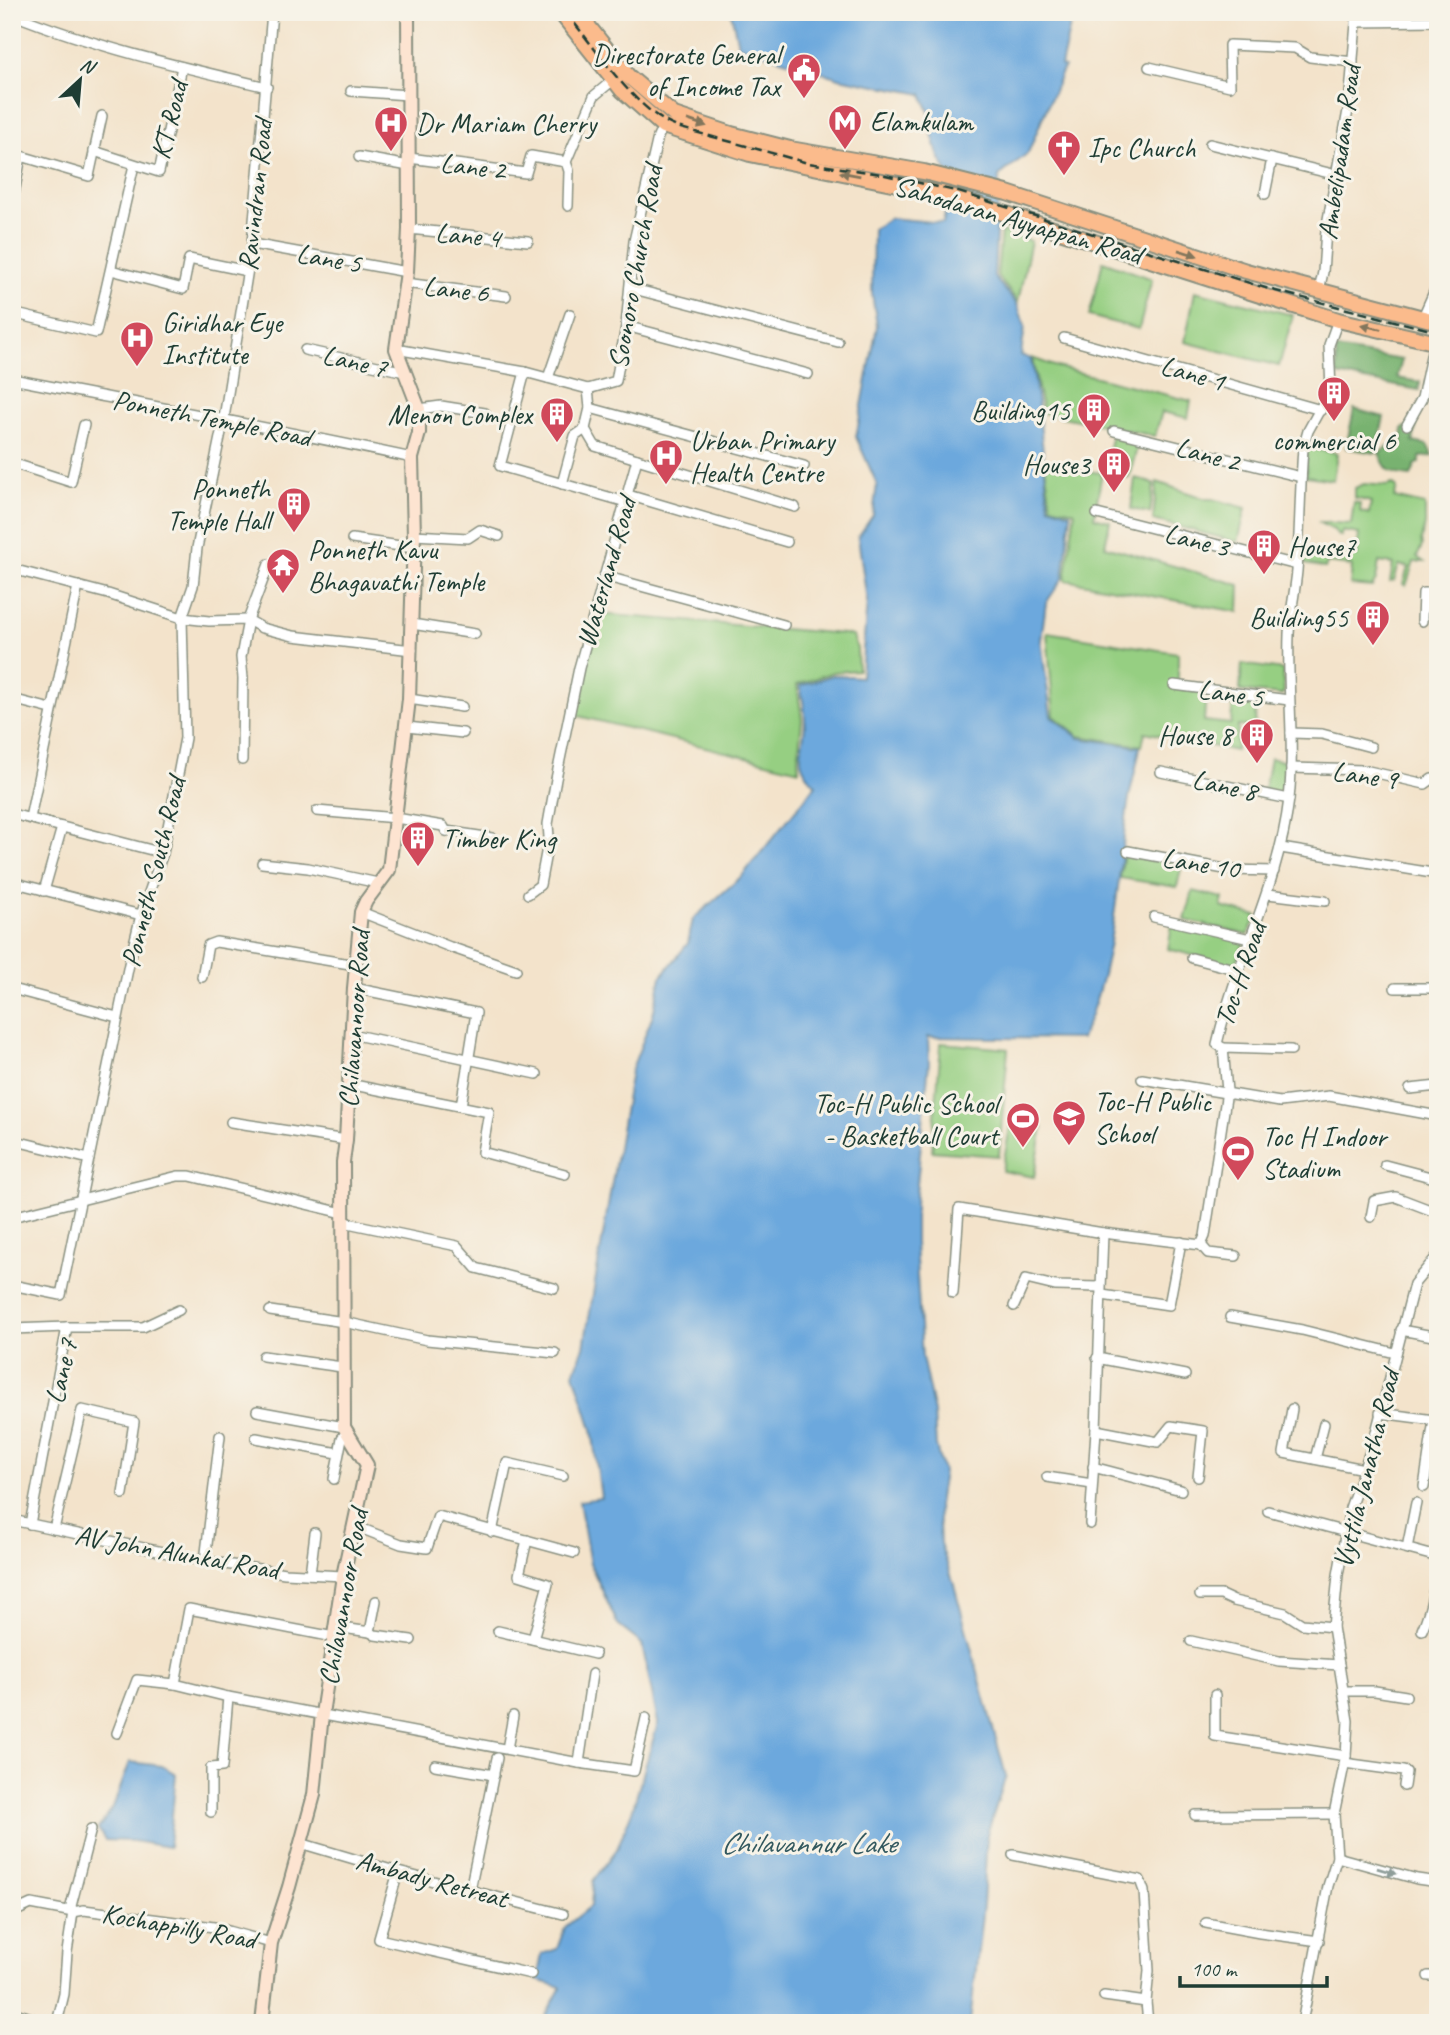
<svg xmlns="http://www.w3.org/2000/svg" width="1450" height="2035" font-family="Caveat,sans-serif">
	<rect width="100%" height="100%" fill="#f7f3e8"/>
	<filter id="ink" filterUnits="userSpaceOnUse"><feTurbulence type="fractalNoise" baseFrequency=".0143" numOctaves="2"/><feDisplacementMap in="SourceGraphic" scale="14" xChannelSelector="R" yChannelSelector="G"/><feConvolveMatrix kernelMatrix="1 2 1 2 8 2 1 2 1" color-interpolation-filters="sRGB"/></filter>
	<filter id="wash" filterUnits="userSpaceOnUse"><feTurbulence type="fractalNoise" baseFrequency=".00686" numOctaves="4" result="noise"/><feDisplacementMap in="SourceGraphic" scale="28" xChannelSelector="R" yChannelSelector="G"/><feGaussianBlur stdDeviation="1.57" result="paint"/><feColorMatrix in="noise" values="0 0 0 0 0 0 0 0 0 0 0 0 0 0 0 0 0 1.4 0 .05"/><feComposite in="paint" operator="in"/></filter>
	<g filter="url(#wash)">
		<rect width="100%" height="100%" fill="#f3e3cb"/>
		<g fill="#96cf82" stroke="#5a865b" stroke-width="2">
			<path d="M1001 231 1031 241 1018 302 997 276Z"/>
			<path d="M1103 261 1152 279 1139 329 1089 316Z"/>
			<path d="M1195 291 1293 315 1279 366 1185 342Z"/>
			<path d="M1032 358 1057 367 1191 401 1188 418 1162 412 1155 436 1043 413Z"/>
			<path d="M1112 434 1139 440 1129 478 1103 472Z"/>
			<path d="M1307 448 1337 453 1333 480 1306 476Z"/>
			<path d="M1045 465 1102 473 1094 517 1110 521 1105 546 1240 585 1239 612 1065 580 1075 511 1051 506Z"/>
			<path d="M1135 478 1154 484 1150 513 1131 509Z"/>
			<path d="M1157 482 1206 499H1212L1246 508 1238 542 1153 520Z"/>
			<path d="M1364 484 1387 486 1393 484 1397 488 1394 498 1425 505V524L1421 540 1422 546 1417 557 1424 562H1414L1406 586 1403 584 1408 567 1399 565 1394 581 1390 582 1393 564 1379 562 1376 580 1372 587 1350 585 1352 566 1327 563 1325 568 1305 564V551L1331 558 1335 552 1357 556 1359 534 1342 531 1341 536 1337 535 1334 530 1318 522 1351 524 1354 502 1361 504 1360 511 1369 514 1371 502 1355 498V488Z"/>
			<path d="M599 614 844 634 853 636 857 649 858 670 833 672 797 685 802 719 798 759 799 770 574 715Z"/>
			<path d="M1047 632 1178 653V682L1206 693 1204 721 1231 724 1233 697 1256 700 1255 727 1238 726 1236 751 1145 732 1142 746 1079 736 1054 716Z"/>
			<path d="M1242 664 1283 670 1284 692 1281 695 1240 691Z"/>
			<path d="M1270 758 1288 762 1287 791 1283 793 1264 789Z"/>
			<path d="M1124 853 1182 864 1177 887 1120 878Z"/>
			<path d="M1193 891 1223 898 1221 907 1257 916 1248 935 1185 920Z"/>
			<path d="M1172 924 1245 940 1235 966 1168 949Z"/>
			<path d="M941 1043 1008 1049 999 1156 932 1151Z"/>
			<path d="M1011 1121 1043 1126 1034 1177 1002 1171Z"/>
		</g>
		<g fill="#78b270" stroke="#4c7852" stroke-width="2">
			<path d="M1336 349 1402 360 1397 378 1420 382 1419 390 1337 375Z"/>
			<path d="M1354 409 1384 417 1376 453 1346 448Z"/>
			<path d="M1416 425 1413 442 1428 445 1432 456 1420 457V463L1416 464 1411 476C1390 474 1387 473 1379 453L1388 447 1402 444 1403 428Z"/>
		</g>
		<g fill="#6ca8dd" stroke="#467288" stroke-width="2">
			<path d="M731 12H1073L1061 66 1064 67 1028 153 999 176 994 277 1017 304 1025 326 1021 355 1031 359C1041 408 1042 457 1049 506L1071 513 1063 578 1046 603 1041 640 1051 716 1079 738 1140 747C1137 766 1131 785 1128 804 1117 883 1115 965 1081 1039L928 1037 929 1063 915 1204V1243L922 1357 934 1413 936 1446 943 1472 938 1505 940 1543 953 1581 1006 1776 987 1834 983 1905 970 2023H542L561 1987 537 1980 542 1954 557 1949 565 1927 591 1906 593 1881 617 1849 632 1811 658 1723 642 1644 618 1625 590 1564 579 1501 601 1498 592 1429 574 1373 584 1347 631 1071 653 1015 661 977 688 943 693 919 742 876 816 785C789 758 806 750 805 718 805 708 802 696 800 686L833 675 861 677 867 601 858 537 873 515 877 484 856 437 877 326 872 294 873 229 890 218 943 223 952 179 939 157 932 134 934 125 922 94 839 78 738 45Z"/>
			<path d="M130 1762 162 1766 176 1774 169 1847 133 1841 105 1840 98 1829 113 1807Z"/>
		</g>
	</g>
	<g filter="url(#ink)">
		<g fill="none" stroke-linecap="round" stroke-linejoin="round">
			<g stroke="#899080" stroke-width="12">
				<g id="street">
					<path d="M12 14C94 47 181 67 267 87"/>
					<path d="M1356 22 1438 21"/>
					<path d="M1149 67 1230 86 1229 45 1295 48 1310 57 1353 62"/>
					<path d="M351 91 408 95"/>
					<path d="M1210 144 1337 175"/>
					<path d="M94 151 159 172 182 67"/>
					<path d="M359 157 409 166"/>
					<path d="M409 158 526 173 531 156 566 162"/>
					<path d="M1265 194 1272 159"/>
					<path d="M12 205 21 156 89 176 102 116"/>
					<path d="M568 206 569 171 566 162 594 96 613 80"/>
					<path d="M409 229 528 241"/>
					<path d="M252 244 407 272"/>
					<path d="M111 270 183 289 189 259 247 271"/>
					<path d="M405 283 506 296"/>
					<path d="M630 288 838 342"/>
					<path d="M1319 291 1323 272 1326 230 1349 105 1357 12"/>
					<path d="M12 313 96 333 134 165"/>
					<path d="M1422 319 1438 283"/>
					<path d="M626 326 808 374"/>
					<path d="M1064 338 1321 410"/>
					<path d="M396 349 525 372 588 389"/>
					<path d="M305 350 405 372"/>
					<path d="M525 372 500 466 626 502"/>
					<path d="M548 378 570 314"/>
					<path d="M12 379C146 405 279 429 412 458"/>
					<path d="M588 389 616 381 626 326 634 241 658 137 663 126"/>
					<path d="M590 408 804 466"/>
					<path d="M419 409 441 406 485 413"/>
					<path d="M1407 425 1422 398 1434 342"/>
					<path d="M1114 431 1301 477"/>
					<path d="M637 459 795 507"/>
					<path d="M12 463 71 482 84 425"/>
					<path d="M562 484 575 436 585 429"/>
					<path d="M628 495 787 542"/>
					<path d="M1097 514 1297 565"/>
					<path d="M414 535 468 538 480 530 499 536"/>
					<path d="M352 539 414 548"/>
					<path d="M12 569 108 594 182 618 209 621 248 620 262 628 293 636 412 650"/>
					<path d="M604 576 784 625"/>
					<path d="M1422 621 1423 593H1438"/>
					<path d="M412 624 475 634"/>
					<path d="M1174 685 1289 700"/>
					<path d="M12 699 51 709"/>
					<path d="M409 699 462 707"/>
					<path d="M407 727 463 733"/>
					<path d="M1291 733 1322 734 1371 747"/>
					<path d="M242 760 243 678 241 657 248 620 269 564"/>
					<path d="M1291 768 1364 770 1425 784 1432 779 1438 780"/>
					<path d="M1161 772 1289 799"/>
					<path d="M317 811 396 818 443 826 446 831 492 838"/>
					<path d="M12 814 163 853"/>
					<path d="M30 818 78 586"/>
					<path d="M1281 848 1438 874"/>
					<path d="M1128 851 1230 870 1274 871"/>
					<path d="M262 863 308 868 378 883"/>
					<path d="M12 882 141 915"/>
					<path d="M44 891 62 827"/>
					<path d="M528 894 540 885 549 837 548 824 556 779 579 668 637 459 595 446 585 429 590 408 588 389"/>
					<path d="M1268 894 1325 901"/>
					<path d="M361 912 450 947 516 970"/>
					<path d="M1154 917 1250 939"/>
					<path d="M1192 958 1238 970"/>
					<path d="M202 977 208 945 216 942 356 965"/>
					<path d="M354 988 476 1013 461 1106"/>
					<path d="M1395 988H1438"/>
					<path d="M12 989 117 1017"/>
					<path d="M351 1034 537 1074"/>
					<path d="M1223 1048 1291 1050"/>
					<path d="M1142 1079 1280 1102 1329 1096 1438 1116"/>
					<path d="M349 1084 489 1112 482 1152 565 1174"/>
					<path d="M1410 1089 1438 1086"/>
					<path d="M231 1122 346 1140"/>
					<path d="M12 1140 89 1159"/>
					<path d="M1385 1165 1438 1179"/>
					<path d="M12 1217 178 1176H190L343 1213"/>
					<path d="M1371 1217 1374 1201 1396 1197 1438 1213"/>
					<path d="M343 1222 457 1246 476 1268 554 1288"/>
					<path d="M1201 1245 1208 1253 1236 1256"/>
					<path d="M12 1285 61 1295 129 964 141 915 163 853 185 738 182 618 193 586 197 548 224 418 252 244 272 12"/>
					<path d="M953 1293 959 1209 1103 1233"/>
					<path d="M1102 1295 1169 1305 1181 1242"/>
					<path d="M1014 1306 1026 1279 1055 1286 1100 1287"/>
					<path d="M270 1311 344 1322 427 1340 555 1353"/>
					<path d="M1230 1317 1302 1330 1395 1353"/>
					<path d="M12 1329 67 1327"/>
					<path d="M1401 1330 1438 1337"/>
					<path d="M263 1356 342 1367"/>
					<path d="M1097 1358 1185 1375"/>
					<path d="M1292 1409 1284 1453 1364 1469"/>
					<path d="M257 1411 344 1427"/>
					<path d="M1380 1413 1434 1420 1424 1487"/>
					<path d="M1096 1430 1158 1442 1171 1426 1203 1431 1198 1477"/>
					<path d="M256 1438 338 1453"/>
					<path d="M1315 1459 1324 1424"/>
					<path d="M1093 1467 1181 1490"/>
					<path d="M1047 1477 1092 1484"/>
					<path d="M334 1479 342 1438 346 1433"/>
					<path d="M1268 1511 1438 1557"/>
					<path d="M12 1520 205 1561 285 1573 343 1576"/>
					<path d="M30 1524 67 1327H143L179 1310"/>
					<path d="M1090 1524 1096 1430 1103 1233 1201 1245 1205 1236 1227 1091 1223 1048 1217 1044C1236 960 1279 885 1289 799 1295 744 1287 689 1289 634 1290 613 1295 592 1297 571 1300 530 1300 489 1303 448L1308 431 1331 389 1329 345 1338 320"/>
					<path d="M355 1526 401 1544 427 1548 438 1516 574 1553"/>
					<path d="M54 1529 82 1410 134 1422 123 1494"/>
					<path d="M492 1532 507 1463 563 1476"/>
					<path d="M527 1540 519 1575 548 1584 533 1639"/>
					<path d="M1407 1548 1416 1503"/>
					<path d="M205 1561 220 1436"/>
					<path d="M310 1574 315 1533"/>
					<path d="M1200 1595H1221L1234 1601 1285 1613 1302 1624 1333 1627"/>
					<path d="M336 1627 370 1632 376 1601"/>
					<path d="M1422 1630C1433 1605 1436 1583 1437 1557"/>
					<path d="M498 1631 595 1654"/>
					<path d="M370 1632 375 1635 411 1640"/>
					<path d="M1191 1641 1279 1661 1339 1665"/>
					<path d="M175 1684 189 1609 334 1637"/>
					<path d="M1343 1691H1375L1406 1696"/>
					<path d="M1215 1695V1736L1346 1756"/>
					<path d="M117 1733 137 1680 175 1684 228 1697 579 1763 634 1771 646 1718"/>
					<path d="M507 1749 513 1716"/>
					<path d="M579 1763 592 1674"/>
					<path d="M1344 1763 1403 1771 1406 1772 1404 1786"/>
					<path d="M435 1765 494 1775"/>
					<path d="M211 1812V1768L222 1767 228 1697"/>
					<path d="M1195 1815 1334 1814"/>
					<path d="M300 1843 398 1872 563 1914"/>
					<path d="M1013 1855 1140 1880 1144 1891 1149 1971 1146 2002 1148 2023"/>
					<path d="M1337 1857 1417 1879 1438 1882"/>
					<path d="M398 1872 379 1939 531 1974"/>
					<path d="M470 1890 497 1758"/>
					<path d="M16 1911 31 1904 73 1912 71 1906 91 1829"/>
					<path d="M1206 1923 1260 1933 1319 1941"/>
					<path d="M1428 1976H1438"/>
					<path d="M1104 1996 1146 2002"/>
					<path d="M12 2012 47 2023"/>
					<path d="M57 2023 64 1994 67 1952 73 1912 84 1910 214 1927 271 1943"/>
					<path d="M1302 2023 1328 1886 1337 1857 1334 1814 1346 1756 1348 1721 1333 1627 1338 1575 1350 1508 1374 1440 1414 1284 1438 1255"/>
				</g>
			</g>
			<g stroke="#899080" stroke-width="16">
				<path id="secondary" d="M262 2023 271 1943 289 1887 314 1795 322 1714 343 1576 367 1465 344 1427 343 1162 346 1140 354 988 361 912 366 901 389 870 409 699 414 535 412 458 419 433V409L396 349 407 272 409 229 408 12"/>
			</g>
			<g stroke="#899080" stroke-width="18">
				<g id="primary">
					<path d="M560 12 622 90 663 126 750 154 941 193 1338 320 1438 343"/>
					<path d="M577 12 628 76 674 115 731 134 790 149 924 172 1007 193 1246 271 1438 322"/>
				</g>
			</g>
			<use href="#street" stroke="#fff" stroke-width="9"/>
			<use href="#secondary" stroke="#fde4d1" stroke-width="12"/>
			<use href="#primary" stroke="#fbbb8c" stroke-width="14"/>
			<path stroke="#1f3d34" stroke-width="2.5" stroke-dasharray="10 5" stroke-linecap="butt" d="M565 12C596 47 633 110 677 127L808 163 881 174 955 191 1272 290 1438 332"/>
		</g>
		<defs><path id="oneway-solid" d="M-6-.8H1V-3.2L6.5 0L1 3.2V.8H-6Z" transform="scale(1.75)"/></defs>
		<g fill="#82765c">
			<use href="#oneway-solid" transform="translate(697 123) rotate(19)"/>
			<use href="#oneway-solid" transform="translate(850 174) rotate(-170)"/>
			<use href="#oneway-solid" transform="translate(1188 253) rotate(17)"/>
			<use href="#oneway-solid" transform="translate(1371 327) rotate(-167)"/>
		</g>
		<use fill="#8f9e9a" href="#oneway-solid" transform="translate(1387 1871) rotate(16)"/>
	</g>
	<defs>
		<g id="civic-pin" transform="scale(1.75)"><path d="M0 17L-7.5 6A9.5 9.5 0 1 1 7.5 6Z" fill="#d1495b" stroke="#f7f3e8"/><path d="M-.6-6.5H3V-4.5H.6V-3L4-1V1h2V6H-6V1h2V-1L-.6-3ZM-1.2 2.5V6h2.4V2.5Z" fill="#fff"/></g>
		<g id="metro-pin" transform="scale(1.75)"><path d="M0 17L-7.5 6A9.5 9.5 0 1 1 7.5 6Z" fill="#d1495b" stroke="#f7f3e8"/><path d="M-5.5 5V-5H-3L0 0L3-5H5.5V5H3V-.5L0 4L-3-.5V5Z" fill="#fff"/></g>
		<g id="hospital-pin" transform="scale(1.75)"><path d="M0 17L-7.5 6A9.5 9.5 0 1 1 7.5 6Z" fill="#d1495b" stroke="#f7f3e8"/><path d="M-5-5h3v3.5h4V-5h3V5h-3V1.5h-4V5h-3Z" fill="#fff"/></g>
		<g id="church-pin" transform="scale(1.75)"><path d="M0 17L-7.5 6A9.5 9.5 0 1 1 7.5 6Z" fill="#d1495b" stroke="#f7f3e8"/><path d="M-1.2-6h2.4v3.5h3.3v2.4h-3.3V6h-2.4V-.1h-3.3v-2.4h3.3Z" fill="#fff"/></g>
		<g id="building-pin" transform="scale(1.75)"><path d="M0 17L-7.5 6A9.5 9.5 0 1 1 7.5 6Z" fill="#d1495b" stroke="#f7f3e8"/><path d="M-4-6H4V6H1V3H-1V6H-4ZM-2.5-4.3h1.7v1.8h-1.7ZM.8-4.3h1.7v1.8H.8ZM-2.5-1h1.7V.8h-1.7ZM.8-1h1.7V.8H.8Z" fill="#fff"/></g>
		<g id="temple-pin" transform="scale(1.75)"><path d="M0 17L-7.5 6A9.5 9.5 0 1 1 7.5 6Z" fill="#d1495b" stroke="#f7f3e8"/><path d="M0-6L5-2H3V0L6.5 2.5H4V6H1.5V3h-3V6H-4V2.5H-6.5L-3 0V-2H-5Z" fill="#fff"/></g>
		<g id="school-pin" transform="scale(1.75)"><path d="M0 17L-7.5 6A9.5 9.5 0 1 1 7.5 6Z" fill="#d1495b" stroke="#f7f3e8"/><path d="M0-5L7-2L0 1L-7-2ZM-4 1L0 2.5L4 1V4Q0 6-4 4Z" fill="#fff"/></g>
		<g id="stadium-pin" transform="scale(1.75)"><path d="M0 17L-7.5 6A9.5 9.5 0 1 1 7.5 6Z" fill="#d1495b" stroke="#f7f3e8"/><path d="M0-5a6.5 5 0 1 0 0 10a6.5 5 0 1 0 0-10ZM-3.5-1.8h7v3.6h-7Z" fill="#fff"/></g>
	</defs>
	<g fill-rule="evenodd">
		<use href="#civic-pin" x="804" y="70"/>
		<use href="#metro-pin" x="845" y="121"/>
		<use href="#hospital-pin" x="391" y="123"/>
		<use href="#church-pin" x="1064" y="147"/>
		<use href="#hospital-pin" x="137" y="338"/>
		<use href="#building-pin" x="1334" y="393"/>
		<use href="#building-pin" x="1094" y="410"/>
		<use href="#building-pin" x="557" y="414"/>
		<use href="#hospital-pin" x="666" y="456"/>
		<use href="#building-pin" x="1114" y="464"/>
		<use href="#building-pin" x="294" y="504"/>
		<use href="#building-pin" x="1264" y="546"/>
		<use href="#temple-pin" x="283" y="565"/>
		<use href="#building-pin" x="1373" y="617"/>
		<use href="#building-pin" x="1257" y="735"/>
		<use href="#building-pin" x="418" y="838"/>
		<use href="#school-pin" x="1069" y="1117"/>
		<use href="#stadium-pin" x="1023" y="1119"/>
		<use href="#stadium-pin" x="1238" y="1152"/>
	</g>
	<g text-anchor="middle" dominant-baseline="central" stroke-width="6" stroke-linejoin="round" paint-order="stroke">
		<g font-size="28" fill="#1f3d34" stroke="#f7f3e8" text-anchor="start">
			<text x="780" y="54" text-anchor="end">Directorate General<tspan x="780" dy="32">of Income Tax</tspan></text>
			<text x="870" y="121">Elamkulam</text>
			<text x="416" y="123">Dr Mariam Cherry</text>
			<text x="1088" y="147">Ipc Church</text>
			<text x="162" y="322">Giridhar Eye<tspan x="162" dy="32">Institute</tspan></text>
			<text x="1070" y="410" text-anchor="end">Building15</text>
			<text x="532" y="414" text-anchor="end">Menon Complex</text>
			<text x="690" y="440">Urban Primary<tspan x="690" dy="32">Health Centre</tspan></text>
			<text x="1334" y="440" text-anchor="middle">commercial 6</text>
			<text x="1090" y="464" text-anchor="end">House3</text>
			<text x="270" y="488" text-anchor="end">Ponneth<tspan x="270" dy="32">Temple Hall</tspan></text>
			<text x="1288" y="546">House7</text>
			<text x="308" y="549">Ponneth Kavu<tspan x="308" dy="32">Bhagavathi Temple</tspan></text>
			<text x="1348" y="617" text-anchor="end">Building55</text>
			<text x="1232" y="735" text-anchor="end">House 8</text>
			<text x="442" y="838">Timber King</text>
			<text x="1094" y="1101">Toc-H Public<tspan x="1094" dy="32">School</tspan></text>
			<text x="998" y="1103" text-anchor="end">Toc-H Public School<tspan x="998" dy="32">- Basketball Court</tspan></text>
			<text x="1262" y="1136">Toc H Indoor<tspan x="1262" dy="32">Stadium</tspan></text>
		</g>
		<g font-size="28" fill="#1f3d34" stroke="#f7f3e8">
			<text transform="translate(169 120) rotate(-76)">KT Road</text>
			<text transform="translate(1339 152) rotate(-82)">Ambelipadam Road</text>
			<text transform="translate(473 166) rotate(7)">Lane 2</text>
			<text transform="translate(255 195) rotate(-84)">Ravindran Road</text>
			<text transform="translate(1018 220) rotate(16)">Sahodaran Ayyappan Road</text>
			<text transform="translate(468 235) rotate(5)">Lane 4</text>
			<text transform="translate(329 258) rotate(10)">Lane 5</text>
			<text transform="translate(635 267) rotate(-80)">Soonoro Church Road</text>
			<text transform="translate(456 289) rotate(7)">Lane 6</text>
			<text transform="translate(355 361) rotate(13)">Lane 7</text>
			<text transform="translate(1193 373) rotate(16)">Lane 1</text>
			<text transform="translate(212 418) rotate(11)">Ponneth Temple Road</text>
			<text transform="translate(1208 454) rotate(15)">Lane 2</text>
			<text transform="translate(1197 540) rotate(14)">Lane 3</text>
			<text transform="translate(606 572) rotate(-74)">Waterland Road</text>
			<text transform="translate(1231 693) rotate(8)">Lane 5</text>
			<text transform="translate(1365 775) rotate(8)">Lane 9</text>
			<text transform="translate(1225 785) rotate(12)">Lane 8</text>
			<text transform="translate(1201 863) rotate(9)">Lane 10</text>
			<text transform="translate(153 872) rotate(-76)">Ponneth South Road</text>
			<text transform="translate(1240 974) rotate(-71)">Toc-H Road</text>
			<text transform="translate(354 1019) rotate(-86)">Chilavannoor Road</text>
			<text transform="translate(61 1371) rotate(-77)">Lane 7</text>
			<text transform="translate(1366 1469) rotate(-76)">Vyttila Janatha Road</text>
			<text transform="translate(177 1552) rotate(10)">AV John Alunkal Road</text>
			<text transform="translate(343 1597) rotate(-80)">Chilavannoor Road</text>
			<text transform="translate(432 1879) rotate(15)">Ambady Retreat</text>
			<text transform="translate(179 1926) rotate(10)">Kochappilly Road</text>
		</g>
		<g font-size="30" font-style="italic" fill="#32585e" stroke="#f7f3e8">
			<text x="808" y="1843">Chilavannur Lake</text>
		</g>
	</g>
	<rect width="1450" height="2035" fill="none" stroke="#f7f3e8" stroke-width="42"/>
	<g transform="translate(80 80) rotate(26)" stroke="#f7f3e8" stroke-width="5" paint-order="stroke">
	<path d="M0-5L12 26L0 18L-12 26Z" fill="#1f3d34"/>
	<text y="-10" font-size="19" font-weight="bold" text-anchor="middle" fill="#1f3d34">N</text>
	</g>
	<path d="M1180 1976v10h147v-10" fill="none" stroke="#1f3d34" stroke-width="3.5"/>
	<text x="1191" y="1976" font-size="21" fill="#1f3d34" stroke="#f7f3e8" stroke-width="5" paint-order="stroke">100 m</text>
</svg>
